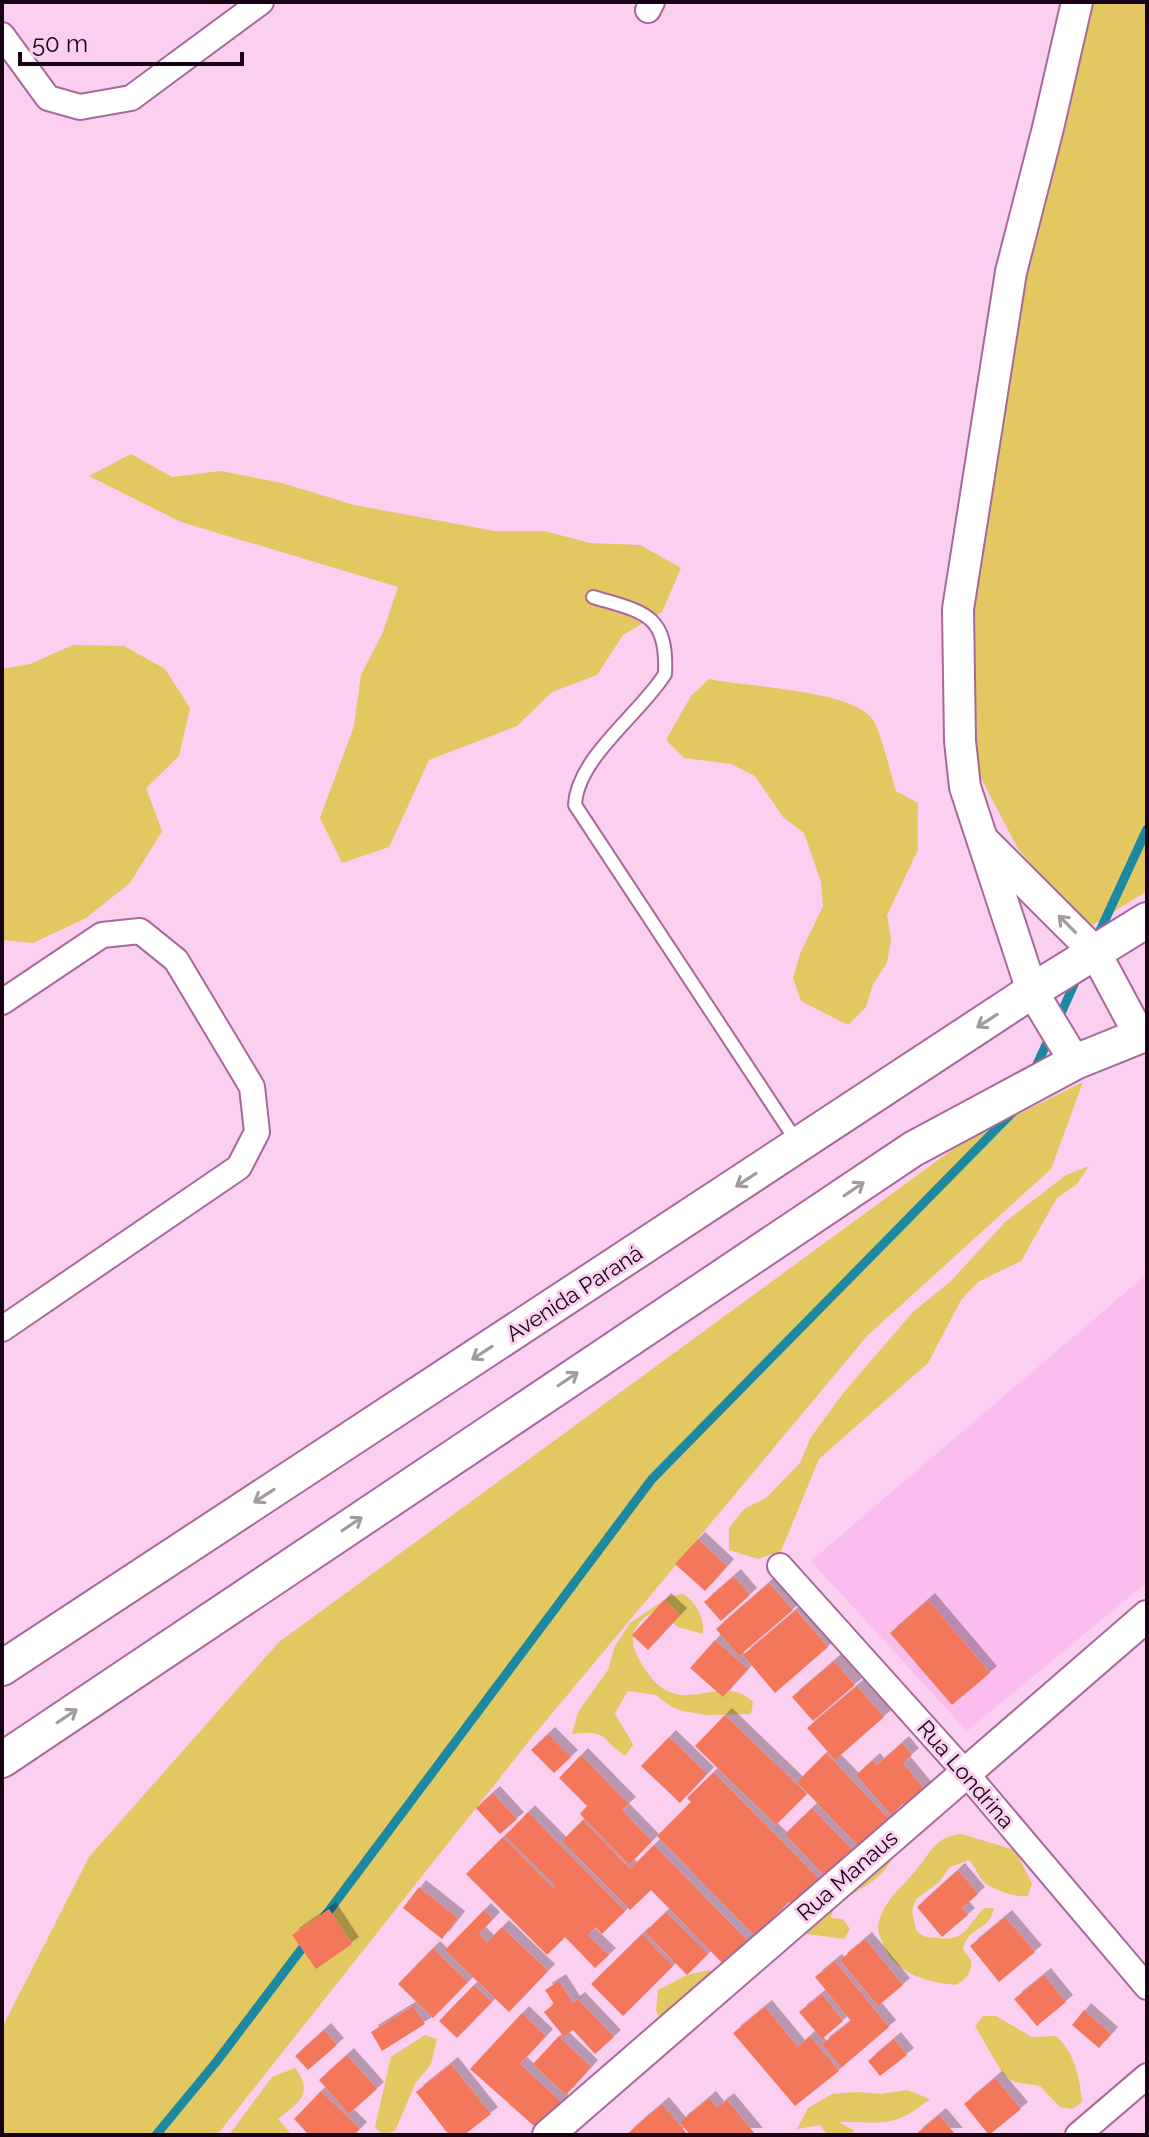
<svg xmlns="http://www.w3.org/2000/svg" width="1149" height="2137" font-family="Raleway,sans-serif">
	<defs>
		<filter id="shadow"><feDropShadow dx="7" dy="-7" stdDeviation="0" flood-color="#0004"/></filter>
	</defs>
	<rect width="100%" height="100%" fill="#facff0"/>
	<path fill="#fbbded" d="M1147 1274V1582L967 1731 811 1561Z"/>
	<g fill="#e3c761">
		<path d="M1070 2H1147V891L1088 928 1018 849 979 774 972 702 974 593 1023 257 1032 126Z"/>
		<path d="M131 454 172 477 221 471 282 483 354 505 495 531H544L590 543 640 545 681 568 662 612 623 635 597 675 552 692 517 726 429 760 389 847 342 863 320 818 354 726 361 675 383 632 398 587 181 522 89 476Z"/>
		<path d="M73 645 124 646 165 669 190 708 179 756 146 788 162 831 130 883 86 918 33 943 2 940V669L30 664Z"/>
		<path d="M709 679C745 687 854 690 873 720 881 732 891 775 896 791L918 803V850L887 915 891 939 887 963 873 984 866 1007 848 1025 801 1001 793 978 800 954 823 906 821 882 804 833 783 817 755 776 731 764 684 758 666 740 691 696Z"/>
		<path d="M1083 1082 1051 1169 867 1336 529 1741 217 2135H2V2028L89 1857 279 1642 964 1141Z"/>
		<path d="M1089 1166 1077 1184 1057 1198 1021 1261 978 1282 961 1300 928 1363 819 1459 781 1551 758 1559 729 1550V1528L744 1509 766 1498 800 1463 811 1437 844 1392 913 1312 951 1281 1005 1222 1066 1175Z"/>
		<path d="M683 1594C697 1603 704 1617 703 1634L678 1627 657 1610C646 1615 634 1625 633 1637 632 1648 637 1656 643 1666 679 1726 718 1669 753 1702L751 1714 707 1715 682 1711 670 1706 656 1695 628 1691 615 1713C620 1725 628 1733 633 1745L625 1756C598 1737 610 1730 572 1734L578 1712 608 1670 615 1646 630 1623 670 1596Z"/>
		<path d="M962 1834 1011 1849 1016 1853 1032 1883 1028 1896C1017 1898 992 1890 984 1882 977 1876 976 1866 969 1860L950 1867 938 1883 916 1899 912 1911 916 1930C923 1938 929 1937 939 1938 966 1942 968 1924 984 1908H994C989 1933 969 1924 963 1949 965 1953 968 1955 970 1959 975 1970 964 1981 956 1985 924 1982 891 1972 881 1939 879 1933 877 1928 879 1921 885 1901 898 1890 911 1876 930 1856 933 1836 962 1834Z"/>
		<path d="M895 1842C894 1879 859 1886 834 1907L831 1918 843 1919 850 1929 844 1939 807 1934 795 1929Z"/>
		<path d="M709 1970 720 1976 661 2022 656 2010 658 1990 687 1975Z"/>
		<path d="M983 2016H996L1032 2037 1056 2036C1074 2051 1080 2079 1082 2102L1072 2109 1060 2107 1040 2086 1014 2082 1003 2074 975 2026Z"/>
		<path d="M425 2035 437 2039 431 2064 415 2084 395 2131 383 2135 375 2127 391 2057Z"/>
		<path d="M295 2068C315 2094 298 2103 278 2119L292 2135H229L272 2077Z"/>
		<path d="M907 2090 930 2099C891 2130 884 2121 839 2122L855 2131 850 2135H828L820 2125 797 2129 808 2108 832 2094 857 2092 881 2094Z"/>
	</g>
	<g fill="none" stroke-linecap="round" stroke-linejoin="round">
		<g stroke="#1c88a1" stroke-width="9">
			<path d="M1098 935 1147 829"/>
			<path d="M1058 1020 1076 980"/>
			<path d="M1034 1071 1051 1034"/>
			<path d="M322 1920 652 1479 1015 1110"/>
			<path d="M156 2135 217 2061 309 1939"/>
		</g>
	</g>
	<g fill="#f3775a" filter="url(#shadow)">
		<path d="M698 1539 727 1566 705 1591 675 1564Z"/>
		<path d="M734 1576 750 1595 721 1621 704 1602Z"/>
		<path d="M769 1583 793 1610 739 1656 716 1629Z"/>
		<path d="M664 1600 680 1615 648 1650 632 1635Z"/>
		<path d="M928 1600 990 1673 952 1705 890 1633Z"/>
		<path d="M796 1610 828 1647 775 1693 743 1655Z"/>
		<path d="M715 1640 748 1669 723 1697 690 1668Z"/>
		<path d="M834 1661 855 1685 813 1721 792 1697Z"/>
		<path d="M857 1686 884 1717 835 1760 807 1728Z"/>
		<path d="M725 1715 807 1794 776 1825 695 1746Z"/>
		<path d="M548 1734 571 1757 554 1773 531 1750Z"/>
		<path d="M669 1737 707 1774 680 1803 641 1766Z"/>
		<path d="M902 1743 912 1755 903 1763 927 1792 907 1809 903 1804 891 1815 856 1775 873 1760 877 1765Z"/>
		<path d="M826 1753 891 1821 861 1849 797 1782Z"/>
		<path d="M581 1755 629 1804 622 1810 652 1841 629 1865 580 1814 587 1806 559 1778Z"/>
		<path d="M714 1772 823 1883 797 1909 789 1902 755 1936 657 1836 691 1802 687 1798Z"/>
		<path d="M493 1793 517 1819 500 1834 476 1808Z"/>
		<path d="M812 1808 857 1854 829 1881 785 1834Z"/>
		<path d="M528 1812 625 1911 602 1934 595 1927 588 1935 609 1955 595 1968 565 1937 547 1955 466 1874 503 1837 553 1888 555 1886 505 1836Z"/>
		<path d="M583 1820 630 1869 654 1845 754 1947 730 1971 651 1890 630 1910 562 1841Z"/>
		<path d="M958 1870 978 1894 962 1908 968 1915 942 1937 917 1907Z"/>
		<path d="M419 1887 458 1918 442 1939 403 1908Z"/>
		<path d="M329 1909 352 1944 316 1969 292 1935Z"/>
		<path d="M484 1910 493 1919 479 1934 487 1942 502 1927 548 1971 509 2012 445 1950Z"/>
		<path d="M666 1912 708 1954 687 1975 645 1932Z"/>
		<path d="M1005 1917 1035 1952 999 1982 970 1946Z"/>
		<path d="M642 1934 673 1966 623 2016 591 1984Z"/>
		<path d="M865 1939 903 1985 878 2006 840 1960Z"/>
		<path d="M433 1948 468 1982 433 2018 398 1984Z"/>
		<path d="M835 1961 889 2027 841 2068 822 2044 851 2021 815 1977Z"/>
		<path d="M1044 1975 1066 2002 1037 2026 1014 1999Z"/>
		<path d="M559 1981 573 2003 578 1999 614 2037 595 2054 573 2030 564 2037 544 2012 554 2004 545 1990Z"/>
		<path d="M474 1985 492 2002 457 2038 439 2021Z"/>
		<path d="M822 1994 843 2021 822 2039 799 2012Z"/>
		<path d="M413 2006 425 2024 382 2051 371 2032Z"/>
		<path d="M765 2007 798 2047 810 2036 839 2071 795 2106 733 2033Z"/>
		<path d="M1084 2010 1111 2034 1099 2048 1072 2025Z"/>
		<path d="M522 2013 546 2036 520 2064 567 2107 543 2134 470 2069Z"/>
		<path d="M324 2030 337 2045 308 2070 295 2056Z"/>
		<path d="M559 2036 591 2067 566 2095 533 2064Z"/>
		<path d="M894 2039 907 2055 880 2076 868 2061Z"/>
		<path d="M347 2055 377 2089 349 2114 319 2080Z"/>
		<path d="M451 2064 491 2114 464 2135H449L416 2092Z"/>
		<path d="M995 2078 1021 2109 989 2135 964 2104Z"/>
		<path d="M321 2091 360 2129 354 2135H309L294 2119Z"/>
		<path d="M709 2098 717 2108 727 2100 756 2135H690L680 2122Z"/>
		<path d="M662 2104 688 2135H626L643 2120Z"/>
		<path d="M939 2115 956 2135H915Z"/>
	</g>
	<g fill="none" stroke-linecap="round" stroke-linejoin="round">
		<g stroke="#a9689c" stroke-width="16">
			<path id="service" d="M593 597C643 612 668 613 665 674 640 714 577 758 575 805L797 1142"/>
		</g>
		<g stroke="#a9689c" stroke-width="28">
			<g id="minor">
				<path d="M648 10 652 2"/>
				<path d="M2 35 48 98 80 107 131 98 261 2"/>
				<path d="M2 1002 102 935 140 931 176 960 252 1087 257 1132 239 1167 2 1329"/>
				<path d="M780 1566 965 1772 1147 1987"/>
				<path d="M1078 2135 1147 2076"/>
			</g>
		</g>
		<g stroke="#a9689c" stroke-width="34">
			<g id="tertiary">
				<path d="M983 840 1095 952 1140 1036"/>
				<path d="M1075 1062 1032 991 965 787 960 741 958 609 1011 272 1048 128 1077 2"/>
				<path d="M548 2135 1147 1616"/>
			</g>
		</g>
		<g stroke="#a9689c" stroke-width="38">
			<g id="secondary">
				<path d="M2 1668 1032 991 1147 920"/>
				<path d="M2 1760 913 1149 1075 1062 1147 1033"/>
			</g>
		</g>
		<use href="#service" stroke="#fff" stroke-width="12"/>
		<use href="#minor" stroke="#fff" stroke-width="24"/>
		<use href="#tertiary" stroke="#fff" stroke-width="30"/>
		<use href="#secondary" stroke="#fff" stroke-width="34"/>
	</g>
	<defs><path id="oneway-shaft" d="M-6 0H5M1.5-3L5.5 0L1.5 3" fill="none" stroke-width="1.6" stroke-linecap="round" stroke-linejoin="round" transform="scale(2)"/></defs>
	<g stroke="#a39aa1">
		<use href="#oneway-shaft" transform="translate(1067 924) rotate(-135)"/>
		<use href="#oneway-shaft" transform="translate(987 1021) rotate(147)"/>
		<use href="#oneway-shaft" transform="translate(746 1180) rotate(147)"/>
		<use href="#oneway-shaft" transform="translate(854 1189) rotate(-34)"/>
		<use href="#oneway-shaft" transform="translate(482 1353) rotate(147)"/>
		<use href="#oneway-shaft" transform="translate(568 1379) rotate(-34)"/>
		<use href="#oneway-shaft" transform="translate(264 1496) rotate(147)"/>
		<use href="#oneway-shaft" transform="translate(352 1524) rotate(-34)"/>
		<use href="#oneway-shaft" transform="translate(67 1716) rotate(-34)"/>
	</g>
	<g text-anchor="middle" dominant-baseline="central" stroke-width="6" stroke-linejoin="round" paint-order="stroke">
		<g font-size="22" fill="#180314" stroke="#facff0">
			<text transform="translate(574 1293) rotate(-33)">Avenida Paraná</text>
			<text transform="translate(966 1774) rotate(49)">Rua Londrina</text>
			<text transform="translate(847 1875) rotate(-41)">Rua Manaus</text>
		</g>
	</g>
	<rect width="1149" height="2137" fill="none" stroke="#180314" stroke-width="8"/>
	<path d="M20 52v12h222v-12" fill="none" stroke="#180314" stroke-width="4"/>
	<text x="32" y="52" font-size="24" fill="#180314" stroke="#facff0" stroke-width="6" paint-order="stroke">50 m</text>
</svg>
